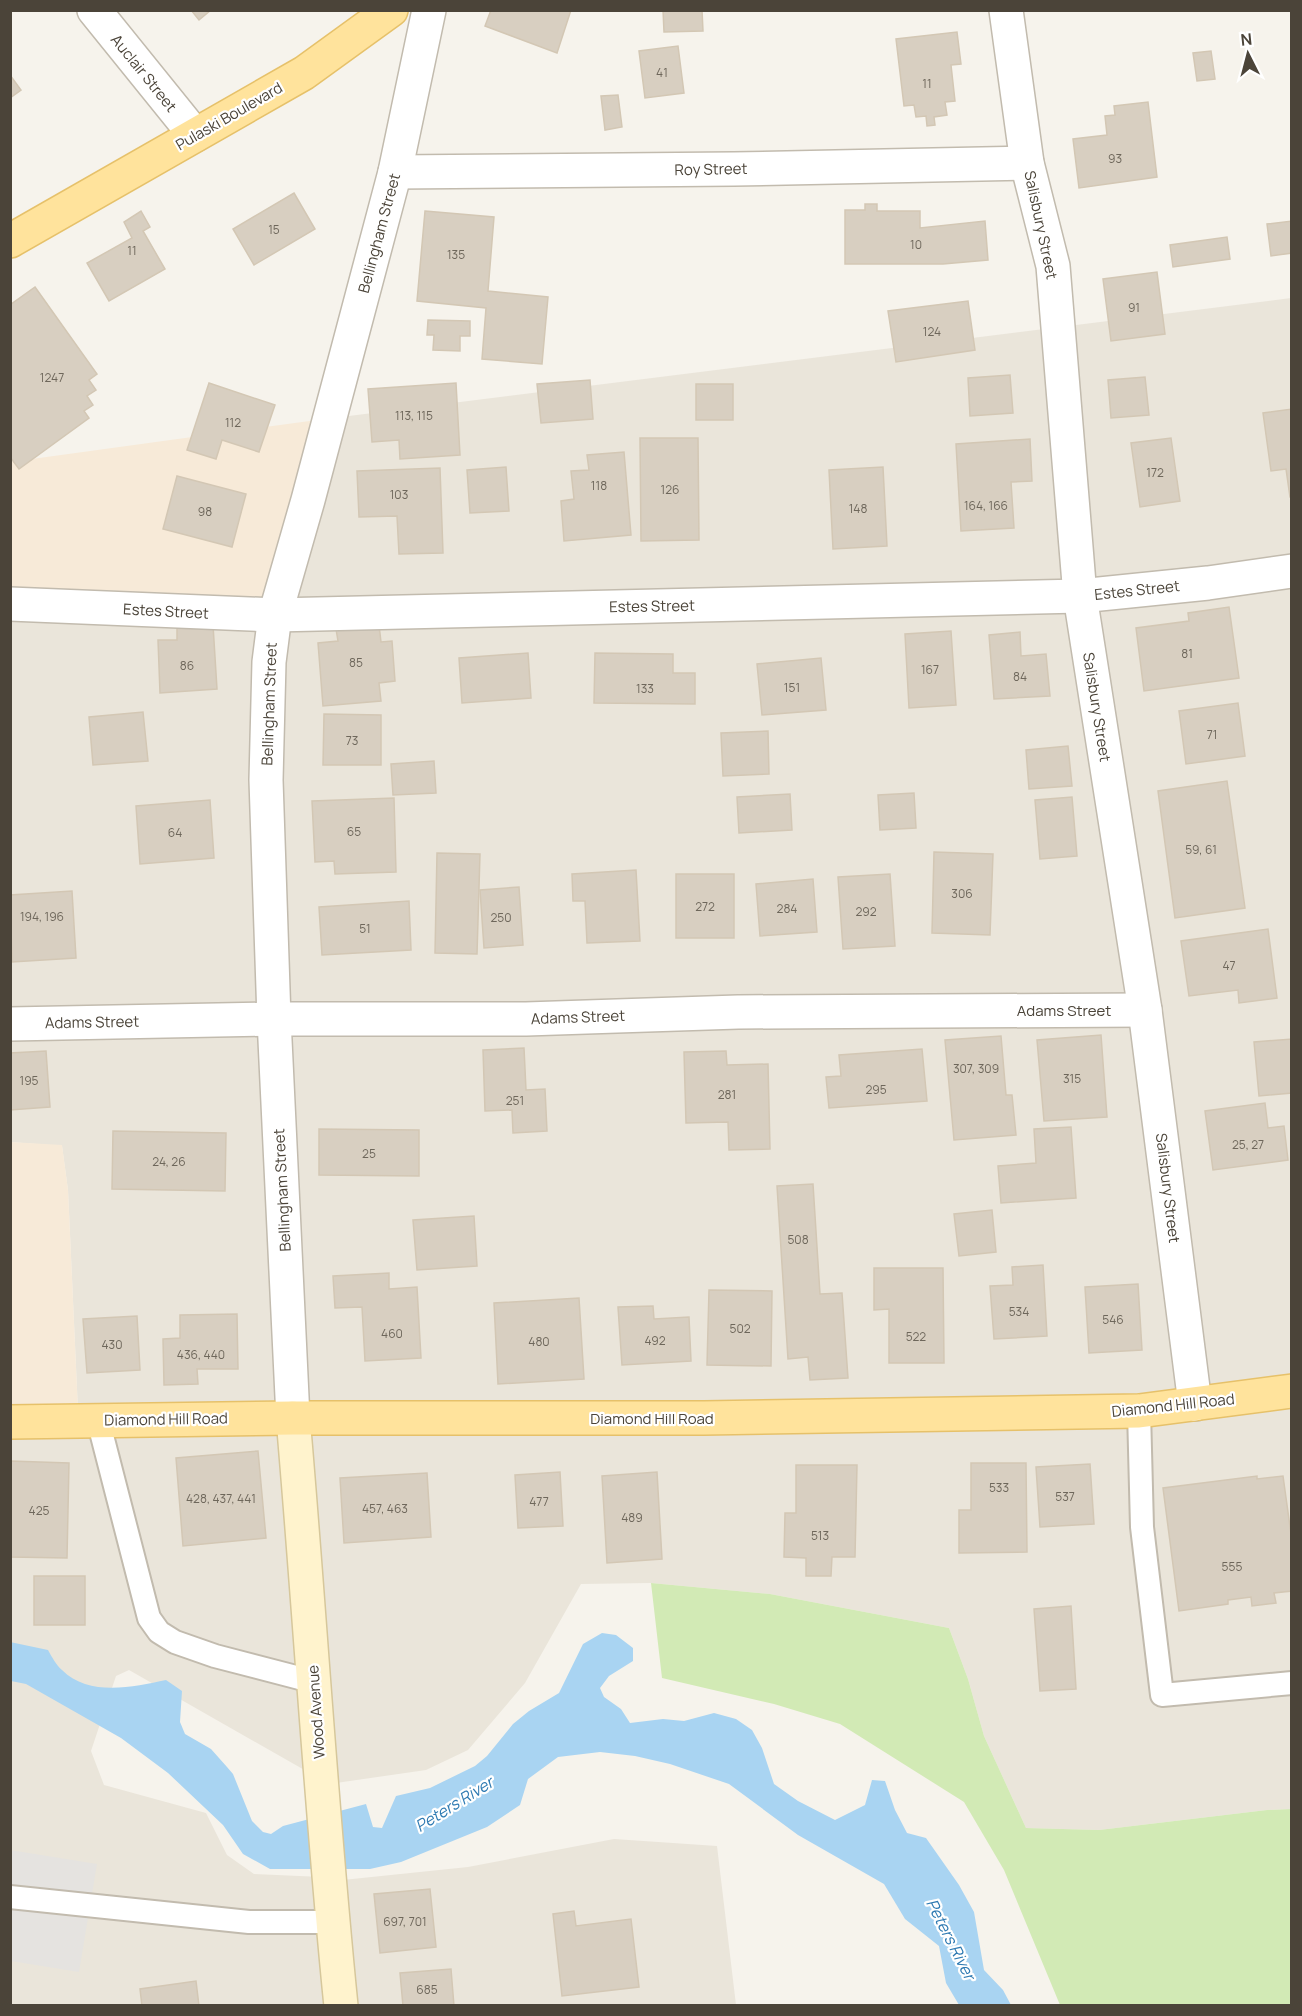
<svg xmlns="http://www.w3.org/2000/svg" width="1302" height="2016" font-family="Manrope,sans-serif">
	<rect width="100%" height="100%" fill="#f6f3ec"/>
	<path fill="#eae5da" d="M1291 298V1809L1267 1810 1099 1830 1026 1828 984 1736 968 1679 949 1628 770 1594 651 1583 581 1584 525 1683 468 1750 426 1770 329 1784 129 1670 116 1676 91 1751 104 1785 206 1813 227 1855 254 1874 322 1877 333 1881 468 1867 614 1839 717 1846 736 2005H11L10 1434 79 1433 68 1190 62 1146 11 1142V613L317 420Z"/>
	<g fill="#f7ead8">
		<path d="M317 420 275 600 11 613 10 462Z"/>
		<path d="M10 1142 62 1145 68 1190 79 1433 11 1434Z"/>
	</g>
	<path fill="#d2eab5" d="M651 1583 770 1594 949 1628 968 1679 984 1736 1026 1828 1099 1830 1267 1810 1291 1809V2005H1060L1004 1870 964 1802 840 1724 774 1704 662 1678Z"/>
	<path fill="#e5e3e0" d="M10 1850 97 1864 79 1972 11 1961Z"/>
	<path fill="#a9d4f2" d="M602 1633 616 1635 633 1648V1661L609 1676 600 1688 604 1697 621 1709 630 1723 663 1719 684 1721 714 1713 736 1719 752 1730 762 1748 774 1784 798 1801 835 1820 865 1805 872 1780 885 1781 895 1810 907 1833 926 1838 959 1885 974 1912 984 1970 1003 1990 1011 2005H959L946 1983 939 1946 905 1919 884 1884 798 1835 729 1784 670 1764 635 1756 600 1752 558 1757 528 1779 520 1805 487 1827 401 1862 370 1869H270L243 1854 223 1825 168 1773 121 1738 26 1684 11 1681 10 1642 48 1650C52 1657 56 1665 62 1670 89 1697 133 1687 166 1680L182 1691 180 1722 185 1734 211 1749 227 1767 233 1774 252 1821 263 1832 271 1834 283 1826 366 1804 373 1827 382 1828 396 1796 430 1788 475 1766 487 1756 513 1724 529 1711 559 1693 583 1644Z"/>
	<g fill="#d8cfc1" stroke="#d3c7b4" stroke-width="1.5">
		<path d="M191 10H211L199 20Z"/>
		<path d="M491 10H571L557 53 485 26Z"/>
		<path d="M663 10H702L703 31 664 32Z"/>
		<path d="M957 32 961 64 951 65 955 101 945 102 947 115 934 117 935 125 927 126 926 116 916 117 914 105 904 106 896 39Z"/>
		<path d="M678 46 684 93 645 98 639 51Z"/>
		<path d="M1211 51 1215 79 1197 81 1193 53Z"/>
		<path d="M10 75 21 90 10 98Z"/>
		<path d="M618 95 622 127 605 130 601 96Z"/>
		<path d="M1148 102 1157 177 1079 188 1073 139 1107 135 1105 116 1115 115 1114 106Z"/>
		<path d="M294 193 315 229 254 265 233 229Z"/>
		<path d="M865 204H877V211H920V228L985 221 988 260 943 264H845V210H865Z"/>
		<path d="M141 211 150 227 143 231 165 269 109 301 87 263 132 238 124 222Z"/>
		<path d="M425 211 494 217 488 291 548 297 542 364 482 359 486 308 417 301Z"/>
		<path d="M1292 221V253L1271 256 1267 224Z"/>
		<path d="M1227 237 1230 259 1173 267 1170 245Z"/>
		<path d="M1157 272 1165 334 1111 341 1103 279Z"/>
		<path d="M35 287 97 374 89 380 96 390 87 396 93 405 84 411 89 418 19 469 10 457V305Z"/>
		<path d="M968 301 975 350 896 362 888 311Z"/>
		<path d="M428 320 470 321V336H460V351L433 350 434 335H427Z"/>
		<path d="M1010 375 1013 413 970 416 968 378Z"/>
		<path d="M1145 377 1149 415 1111 418 1108 380Z"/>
		<path d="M590 380 593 419 541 423 537 384Z"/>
		<path d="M209 383 275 405 259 452 222 440 216 459 187 450Z"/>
		<path d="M456 383 460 455 400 459 399 440 372 442 368 389Z"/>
		<rect x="696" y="384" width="37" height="36"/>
		<path d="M1292 409V497H1290L1286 469 1271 471 1263 413Z"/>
		<path d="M640 438H698L699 540 641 541Z"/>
		<path d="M1171 438 1180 501 1140 507 1131 443Z"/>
		<path d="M1030 439 1032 481 1011 482 1014 528 961 531 956 444Z"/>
		<path d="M624 452 631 535 564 541 561 501 574 499 571 471 589 470 587 455Z"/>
		<path d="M506 467 509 511 470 513 467 470Z"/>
		<path d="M883 467 887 546 833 549 829 470Z"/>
		<path d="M440 468 443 553 399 554 397 516 359 517 357 471Z"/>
		<path d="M177 476 246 494 232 547 163 529Z"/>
		<path d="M1229 607 1239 678 1144 691 1136 628 1189 621 1188 613Z"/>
		<path d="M213 625 217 689 160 693 158 640H177V628Z"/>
		<path d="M379 625 381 642 392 641 395 681 379 683 381 701 323 706 318 643 338 641 336 629Z"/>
		<path d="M951 631 956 705 909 708 905 634Z"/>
		<path d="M1020 632 1021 656 1046 654 1050 696 994 699 989 635Z"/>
		<path d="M528 653 531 698 462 703 459 658Z"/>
		<path d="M595 653 673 654V673H695V704L594 703Z"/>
		<path d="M821 658 826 710 762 715 757 664Z"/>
		<path d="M1238 703 1245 756 1186 764 1179 711Z"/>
		<path d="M143 712 148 761 93 765 89 717Z"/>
		<path d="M324 714 381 715V765H323Z"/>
		<path d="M768 731 769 774 723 776 721 733Z"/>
		<path d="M1068 746 1072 786 1029 789 1026 750Z"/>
		<path d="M434 761 436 793 393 795 391 764Z"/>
		<path d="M1227 781 1245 908 1175 918 1158 791Z"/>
		<path d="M914 793 916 828 880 830 878 795Z"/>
		<path d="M790 794 792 830 739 833 737 797Z"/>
		<path d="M1072 797 1077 856 1040 859 1035 800Z"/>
		<path d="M394 798 396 872 335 874 334 861 315 862 312 801Z"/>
		<path d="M210 800 214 858 140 864 136 806Z"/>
		<path d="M934 852 993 854 990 935 932 933Z"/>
		<path d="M437 853 480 854 477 954 435 953Z"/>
		<path d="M636 870 640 941 587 943 585 901H573L572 874Z"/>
		<rect x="676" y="874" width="58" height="64"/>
		<path d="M890 874 895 946 843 949 838 877Z"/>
		<path d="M813 879 817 932 760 936 756 884Z"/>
		<path d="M519 887 523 945 484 948 480 890Z"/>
		<path d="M72 891 76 958 12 962 10 895Z"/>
		<path d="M409 901 411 950 322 955 319 907Z"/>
		<path d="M1268 929 1277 998 1239 1003 1238 990 1189 996 1181 941Z"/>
		<path d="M1101 1035 1107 1117 1044 1121 1037 1040Z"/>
		<path d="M1001 1036 1006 1095H1012L1016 1135 954 1140 945 1040Z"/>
		<path d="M1292 1039V1093L1259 1096 1254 1042Z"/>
		<path d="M524 1048 526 1090 545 1089 547 1131 513 1133 512 1110 485 1111 483 1050Z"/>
		<path d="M922 1049 927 1101 829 1108 826 1077 841 1076 839 1055Z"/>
		<path d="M46 1051 50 1107 10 1110V1053Z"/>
		<path d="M726 1051 727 1065 768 1064 770 1149 729 1150 728 1122 686 1123 684 1052Z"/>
		<path d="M1265 1103 1268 1128 1284 1126 1288 1160 1213 1170 1205 1111Z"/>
		<path d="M1071 1127 1076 1198 1001 1203 998 1166 1036 1163 1034 1129Z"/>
		<path d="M319 1129 419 1130V1176L319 1175Z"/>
		<path d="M113 1131 226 1133 225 1191 112 1189Z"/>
		<path d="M813 1184 820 1294 842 1293 848 1378 810 1380 808 1357 788 1359 777 1186Z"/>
		<path d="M992 1210 996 1252 959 1256 954 1214Z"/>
		<path d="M474 1216 477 1266 417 1270 413 1220Z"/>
		<path d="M1043 1265 1047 1336 994 1339 990 1286 1013 1285 1012 1267Z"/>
		<path d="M874 1268H943L944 1363H889V1309L874 1310Z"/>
		<path d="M389 1273V1289L417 1287 421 1358 365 1361 362 1307 335 1308 333 1276Z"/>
		<path d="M1138 1284 1142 1350 1089 1353 1085 1287Z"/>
		<path d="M709 1290 772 1291 771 1366 707 1365Z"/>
		<path d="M579 1298 584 1379 498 1384 494 1303Z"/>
		<path d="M653 1306 654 1319 689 1317 691 1361 622 1365 618 1307Z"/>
		<path d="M237 1314 238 1369H197L198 1384 164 1385 163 1339 180 1338V1315Z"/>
		<path d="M137 1316 140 1370 87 1373 83 1319Z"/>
		<path d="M258 1451 266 1538 183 1546 176 1458Z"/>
		<path d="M10 1461 69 1463 67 1558 10 1557Z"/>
		<path d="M971 1463H1026L1027 1552 959 1553V1510H971Z"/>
		<path d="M1090 1464 1094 1524 1040 1527 1036 1467Z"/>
		<path d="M796 1465H857L855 1557H832L831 1576H806V1558L784 1557 785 1513H796Z"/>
		<path d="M560 1472 563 1526 518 1528 515 1475Z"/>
		<path d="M657 1472 662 1559 607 1563 602 1476Z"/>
		<path d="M427 1473 431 1537 344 1543 340 1478Z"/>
		<path d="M1257 1476V1479L1283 1476 1292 1541V1591L1274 1593 1276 1603 1252 1606 1251 1597 1228 1600V1604L1179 1611 1163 1488Z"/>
		<rect x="34" y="1576" width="51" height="49"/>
		<path d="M1071 1606 1076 1689 1040 1691 1034 1609Z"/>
		<path d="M430 1889 436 1947 380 1953 374 1894Z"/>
		<path d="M574 1911 576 1926 631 1919 639 1987 562 1996 553 1914Z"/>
		<path d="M451 1969 454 2006H403L400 1973Z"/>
		<path d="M196 1981 199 2006H142L140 1989Z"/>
	</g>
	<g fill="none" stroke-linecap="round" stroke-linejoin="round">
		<g stroke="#c2bbae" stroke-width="26">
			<g id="lane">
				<path d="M1139 1411 1142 1527 1162 1695 1292 1683"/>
				<path d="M98 1420 149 1618 159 1632 175 1642 215 1656 315 1682"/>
				<path d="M10 1897 249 1922H333"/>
			</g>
		</g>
		<g stroke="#c2bbae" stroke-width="36">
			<g id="street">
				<path d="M94 10 195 135"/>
				<path d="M1006 10 1027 163 1053 266 1080 596 1145 1010 1195 1404"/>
				<path d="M395 172 734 169 1027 163"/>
				<path d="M10 604 275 615 1080 596 1208 583 1292 571"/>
				<path d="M10 1024 274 1019H526L738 1012 1145 1010"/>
				<path d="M293 1418 274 1019 266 780 269 662 275 615 308 500 395 172 429 10"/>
			</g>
		</g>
		<g stroke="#d6c79b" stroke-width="36">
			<path id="secondary" d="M293 1418C310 1613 321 1810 341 2006"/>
		</g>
		<g stroke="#e6c16a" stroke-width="36">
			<g id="primary">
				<path d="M10 241 304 73 391 10"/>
				<path d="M10 1422 293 1418H704L1139 1411 1292 1391"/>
			</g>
		</g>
		<use href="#lane" stroke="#fff" stroke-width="22"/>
		<use href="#street" stroke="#fff" stroke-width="33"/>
		<use href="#secondary" stroke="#fff3cd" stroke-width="33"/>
		<use href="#primary" stroke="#ffe39c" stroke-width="33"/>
	</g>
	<g text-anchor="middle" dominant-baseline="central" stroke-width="4.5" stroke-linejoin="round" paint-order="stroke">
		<g font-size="12" fill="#6e675b">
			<text x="662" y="72">41</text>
			<text x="927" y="83">11</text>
			<text x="1115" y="158">93</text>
			<text x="274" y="229">15</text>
			<text x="916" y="244">10</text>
			<text x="132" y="250">11</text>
			<text x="456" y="254">135</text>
			<text x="1134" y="307">91</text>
			<text x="932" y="331">124</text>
			<text x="52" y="377">1247</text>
			<text x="414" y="415">113, 115</text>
			<text x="233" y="422">112</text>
			<text x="1155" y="472">172</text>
			<text x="599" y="485">118</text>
			<text x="670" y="489">126</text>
			<text x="399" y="494">103</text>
			<text x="986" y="505">164, 166</text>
			<text x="858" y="508">148</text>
			<text x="205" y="511">98</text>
			<text x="1187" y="653">81</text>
			<text x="356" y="662">85</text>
			<text x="187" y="665">86</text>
			<text x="930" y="669">167</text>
			<text x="1020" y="676">84</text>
			<text x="792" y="687">151</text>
			<text x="645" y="688">133</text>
			<text x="1212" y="734">71</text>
			<text x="352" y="740">73</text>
			<text x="354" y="831">65</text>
			<text x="175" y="832">64</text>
			<text x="1201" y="849">59, 61</text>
			<text x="962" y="893">306</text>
			<text x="705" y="906">272</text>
			<text x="787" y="908">284</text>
			<text x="866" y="911">292</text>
			<text x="42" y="916">194, 196</text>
			<text x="501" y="917">250</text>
			<text x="365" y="928">51</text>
			<text x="1229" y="965">47</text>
			<text x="976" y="1068">307, 309</text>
			<text x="1072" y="1078">315</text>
			<text x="29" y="1080">195</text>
			<text x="876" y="1089">295</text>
			<text x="727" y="1094">281</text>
			<text x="515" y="1100">251</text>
			<text x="1248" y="1144">25, 27</text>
			<text x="369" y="1153">25</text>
			<text x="169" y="1161">24, 26</text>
			<text x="798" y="1239">508</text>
			<text x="1019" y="1311">534</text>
			<text x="1113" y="1319">546</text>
			<text x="740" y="1328">502</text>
			<text x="392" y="1333">460</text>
			<text x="916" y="1336">522</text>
			<text x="655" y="1340">492</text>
			<text x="539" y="1341">480</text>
			<text x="112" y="1344">430</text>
			<text x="201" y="1354">436, 440</text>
			<text x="999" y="1487">533</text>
			<text x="1065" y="1496">537</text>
			<text x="221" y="1498">428, 437, 441</text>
			<text x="539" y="1501">477</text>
			<text x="385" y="1508">457, 463</text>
			<text x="39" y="1510">425</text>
			<text x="632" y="1517">489</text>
			<text x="820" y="1535">513</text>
			<text x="1232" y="1566">555</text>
			<text x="405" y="1921">697, 701</text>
			<text x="427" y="1989">685</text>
		</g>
		<g font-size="15" fill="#4b4439" stroke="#fff">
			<text transform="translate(144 73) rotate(51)">Auclair Street</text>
			<text transform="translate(229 116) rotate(-30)">Pulaski Boulevard</text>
			<text transform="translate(711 169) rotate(-1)">Roy Street</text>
			<text transform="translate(1041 225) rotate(78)">Salisbury Street</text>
			<text transform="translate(379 233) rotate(-75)">Bellingham Street</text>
			<text transform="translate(1137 590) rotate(-6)">Estes Street</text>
			<text transform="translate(652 606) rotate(-1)">Estes Street</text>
			<text transform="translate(166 611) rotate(3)">Estes Street</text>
			<text transform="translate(269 704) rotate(-88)">Bellingham Street</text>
			<text transform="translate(1097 707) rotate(81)">Salisbury Street</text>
			<text x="1064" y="1010">Adams Street</text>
			<text transform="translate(578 1017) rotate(-2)">Adams Street</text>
			<text transform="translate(92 1022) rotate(-1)">Adams Street</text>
			<text transform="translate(1168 1188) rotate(83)">Salisbury Street</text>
			<text transform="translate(282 1190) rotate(-93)">Bellingham Street</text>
			<text transform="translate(1173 1405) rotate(-6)">Diamond Hill Road</text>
			<text x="652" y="1418">Diamond Hill Road</text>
			<text transform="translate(166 1419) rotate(-1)">Diamond Hill Road</text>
			<text transform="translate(316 1712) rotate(-94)">Wood Avenue</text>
		</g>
		<g font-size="16" font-style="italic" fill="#2e7ab2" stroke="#fff">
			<text transform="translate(454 1804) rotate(-32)">Peters River</text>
			<text transform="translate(951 1939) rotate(63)">Peters River</text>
		</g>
	</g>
	<rect width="1302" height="2016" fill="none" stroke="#4b4439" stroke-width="24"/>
	<g transform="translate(1248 54) rotate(354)" stroke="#ffffff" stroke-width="4.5" paint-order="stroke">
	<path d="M0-4.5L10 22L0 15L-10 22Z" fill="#4b4439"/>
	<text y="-9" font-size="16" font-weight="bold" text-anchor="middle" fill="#4b4439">N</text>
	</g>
</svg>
